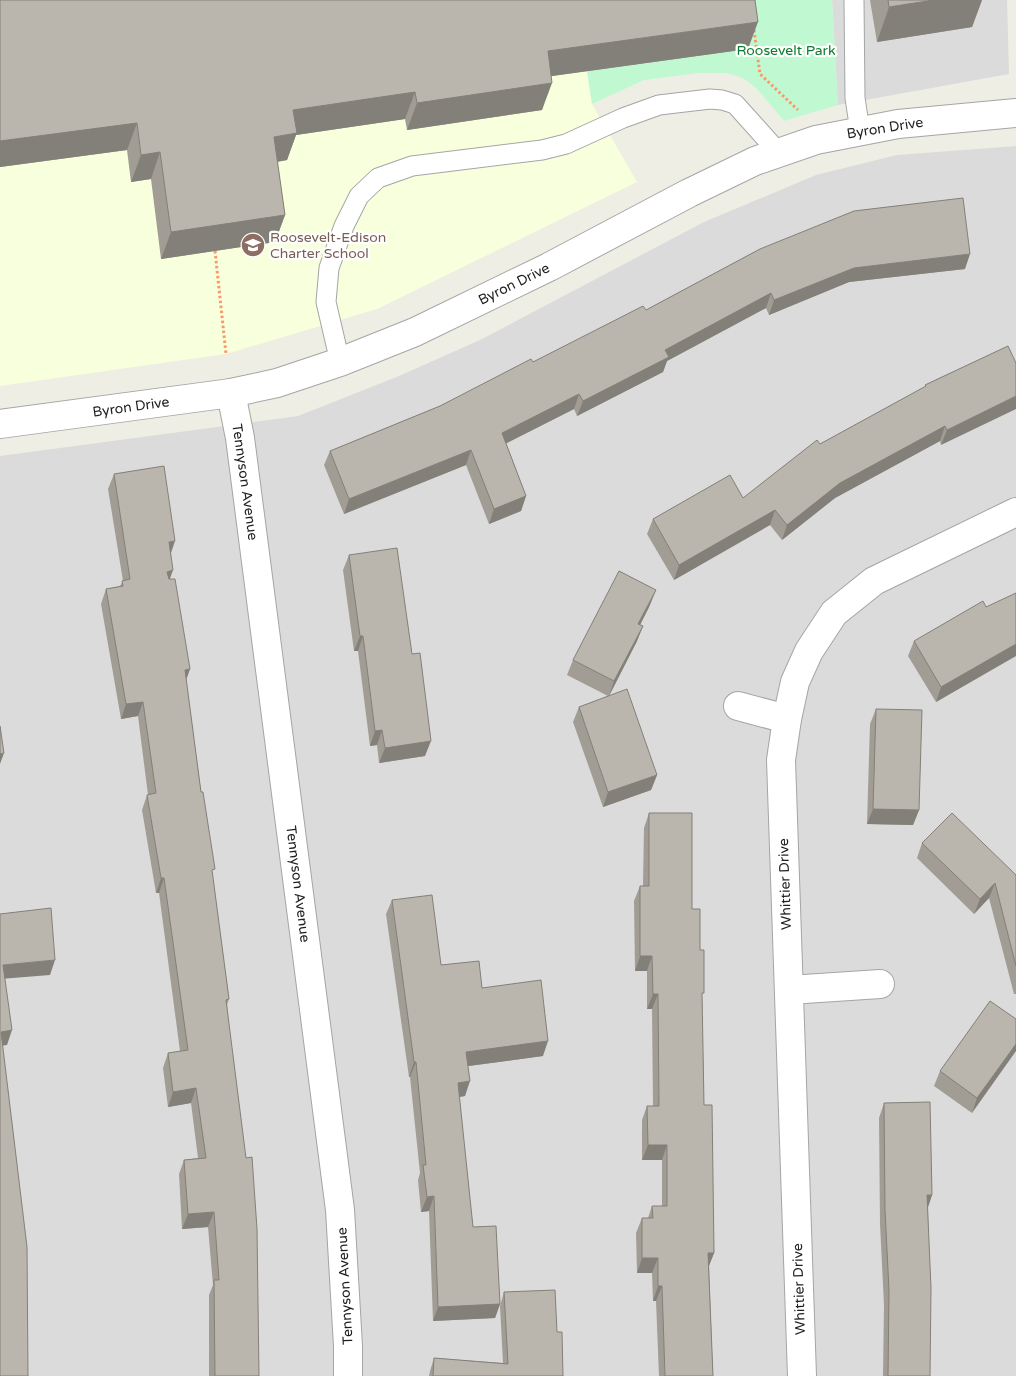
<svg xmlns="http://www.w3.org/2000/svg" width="1016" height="1376" font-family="'Varela Round',sans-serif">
	<rect width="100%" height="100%" fill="#efeee4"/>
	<g fill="#dcdbdb">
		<path d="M832 0H1007L1009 74 838 105Z"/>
		<path d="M1016 146V1376H0V456L298 416 399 376 480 340 704 222 816 175 897 155Z"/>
	</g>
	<path fill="#f7ffdc" d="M0 0H577L592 104 637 182 377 309 226 354 0 386Z"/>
	<path fill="#c0f9d1" d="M576 0H832L838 105 784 121 757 89 743 78 727 73H699L644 80 592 104Z"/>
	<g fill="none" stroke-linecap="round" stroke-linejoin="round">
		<g stroke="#a5a5a5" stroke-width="21">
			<g id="lane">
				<path d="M854 0 855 98 860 131"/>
				<path d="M340 362 326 302 329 268 344 226 359 196 378 178 412 166 542 150 566 144 623 118 659 105 710 99 722 100 735 104 779 153"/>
			</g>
		</g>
		<g stroke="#a5a5a5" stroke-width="30">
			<g id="street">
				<path d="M231 393 240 438 340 1210 348 1346V1376"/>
				<path d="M0 424 231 393 277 383 340 362 415 332 549 267 689 193 755 161 816 140 898 124 1016 113"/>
				<path d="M738 706 787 719"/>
				<path d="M789 990 880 984"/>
				<path d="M802 1376 781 760 787 719 795 682 809 651 834 613 874 581 1016 512"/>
			</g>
		</g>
		<g stroke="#fa986a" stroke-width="3" stroke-dasharray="2.5 2.5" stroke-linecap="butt">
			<path d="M754 30 760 74 798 110"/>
			<path d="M215 251 226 354"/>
		</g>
		<use href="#lane" stroke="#fff" stroke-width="19"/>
		<use href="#street" stroke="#fff" stroke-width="28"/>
	</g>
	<g fill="#a19d95">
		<path d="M0 0 748 49 551 76 542 110 407 130 405 119 296 135 287 160 277 162 285 215 275 242 161 259 151 179 131 182 127 150 0 167Z"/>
		<path d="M870 0H982L972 27 877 42Z"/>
		<path d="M760 249 965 269 849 282 769 315 766 308 667 361 663 372 577 416 574 409 506 443 526 496 521 511 489 524 466 465 344 514 324 465 330 451 440 406 533 362 646 310Z"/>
		<path d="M1008 346 941 445 940 441 835 498 782 540 770 525 674 580 647 534 653 519 743 498 820 444 925 387V385Z"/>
		<path d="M114 474 171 554 170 579 190 669 186 679 229 999 227 1005 259 1376H209V1295L213 1285 208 1227 182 1229 179 1174 184 1160 198 1158 191 1103 168 1107 163 1068 168 1053 180 1051 159 893H156L142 810 147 795H148L138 716 121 719 101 604 106 589 120 586 123 581 108 489Z"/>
		<path d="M349 555 425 756 379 763 377 745 370 746 358 651H354L343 570Z"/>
		<path d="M650 605 640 625 643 626 637 641 609 696 657 775 651 790 603 807 573 722 579 707 608 696 567 675 573 660Z"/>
		<path d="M914 641 1008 660 936 702 908 656Z"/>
		<path d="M876 709 919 810 913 825 867 824 870 724Z"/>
		<path d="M649 813 692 909 700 950 702 997 704 1105 714 1253 709 1266 713 1376H659L656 1301H653L652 1273H637L636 1233 642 1218H648L652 1206H662V1160H642V1120L647 1106H653L652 1009H647V971H635L634 901 640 886H643L644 828Z"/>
		<path d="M922 843 1016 875V994H1014L989 898 974 914 917 858Z"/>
		<path d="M392 900 441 965 482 988 543 1056 468 1066 465 1096 459 1097 473 1227 500 1304 495 1318 433 1321 429 1211 421 1212 418 1180 420 1173 410 1077H409L386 914Z"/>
		<path d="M1016 1019 972 1113 934 1086 940 1071Z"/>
		<path d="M884 1103 932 1195 928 1207 930 1376H883L884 1305 880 1224 879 1118Z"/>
		<path d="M504 1292 557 1332 563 1376H429L430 1371 434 1358 503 1363 500 1306Z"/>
	</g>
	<g fill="#837f79">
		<path d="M934 0H982L972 27 877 42 889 7Z"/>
		<path d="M758 22 748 49 538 78 548 51Z"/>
		<path d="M552 83 542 110 407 130 417 103Z"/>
		<path d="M415 92 405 119 296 135 287 160 264 164 274 137 293 110Z"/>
		<path d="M137 123 127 150 0 167V141Z"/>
		<path d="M160 152 151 179 131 182 141 155Z"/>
		<path d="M285 215 275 242 161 259 171 232Z"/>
		<path d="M970 254 965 269 849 282 769 315 774 300 854 268Z"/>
		<path d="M771 293 766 308 667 361 663 372 577 416 583 401 665 350Z"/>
		<path d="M579 394 574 409 497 448 502 433Z"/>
		<path d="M1016 396V409L941 445 947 430Z"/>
		<path d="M945 426 940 441 835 498 782 540 787 525 840 483Z"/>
		<path d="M471 450 466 465 344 514 349 499Z"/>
		<path d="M526 496 521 511 489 524 494 509Z"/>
		<path d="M775 510 770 525 674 580 679 565Z"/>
		<path d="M175 541 170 556 169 542Z"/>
		<path d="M173 570 168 584 167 572Z"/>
		<path d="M656 590 650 605 633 639 638 624Z"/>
		<path d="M643 626 637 641 609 696 614 681Z"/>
		<path d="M360 636H363L358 651H354Z"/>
		<path d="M1016 644V656L936 702 941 687Z"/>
		<path d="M190 669 185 683V670Z"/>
		<path d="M143 702 138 716 121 719 126 704Z"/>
		<path d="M382 730 377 745 370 746 375 731Z"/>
		<path d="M431 741 425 756 379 763 385 748Z"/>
		<path d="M4 753 0 764V754Z"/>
		<path d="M657 775 651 790 603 807 608 792Z"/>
		<path d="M873 809 919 810 913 825 867 824Z"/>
		<path d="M161 878H164L159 893H156Z"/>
		<path d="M995 883 989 898 974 914 980 899Z"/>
		<path d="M640 956H652L647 971H635Z"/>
		<path d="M55 960 50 975 0 979 3 965Z"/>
		<path d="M653 994H658L652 1009H647Z"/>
		<path d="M12 1030 7 1045 0 1046 1 1032Z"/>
		<path d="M548 1041 543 1056 461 1067 466 1052Z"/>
		<path d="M1016 1044V1051L972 1113 977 1098Z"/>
		<path d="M414 1062H416L410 1077H409Z"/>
		<path d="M470 1081 465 1096 452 1098 458 1083Z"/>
		<path d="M196 1088 191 1103 168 1107 173 1092Z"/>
		<path d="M648 1145H667L662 1160H642Z"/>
		<path d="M927 1195H932L927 1210Z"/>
		<path d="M434 1196 429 1211 421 1212 427 1197Z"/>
		<path d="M214 1212 208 1227 182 1229 188 1214Z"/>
		<path d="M708 1253H714L708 1268Z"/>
		<path d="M642 1258H658L652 1273H637Z"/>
		<path d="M658 1286H662L656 1301H653Z"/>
		<path d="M500 1304 495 1318 433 1321 438 1307Z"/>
	</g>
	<g fill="#bbb6ad" stroke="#837f79">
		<path d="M0 0H755L758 22 548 51 552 83 417 103 415 92 293 110 297 133 274 137 285 215 171 232 160 152 141 155 137 123 0 141Z"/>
		<path d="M888 0H934L889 7Z"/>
		<path d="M963 198 970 254 854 268 774 300 771 293 665 350 669 357 583 401 579 394 502 433 526 496 494 509 471 450 349 499 330 451 440 406 531 359 533 362 643 306 646 310 760 249 854 211Z"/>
		<path d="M1008 346 1016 363V396L947 430 945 426 840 483 787 525 775 510 679 565 653 519 730 475 743 498 817 440 820 444 926 386 925 385Z"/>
		<path d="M164 466 175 541 169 542 173 570 167 572 169 579H175L190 669 185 670 201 792H203L215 869 212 870 229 999 226 1000 246 1158 252 1157 257 1229 259 1376H215L214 1280H219L214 1212 188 1214 184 1160 206 1158 196 1088 173 1092 168 1053 188 1050 164 878H161L147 795 156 793 143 702 126 704 106 589 123 586 122 581 130 579 114 474Z"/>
		<path d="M397 548 412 654 420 653 431 741 385 748 382 730 375 731 363 636H360L349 555Z"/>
		<path d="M619 571 656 590 638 624 643 626 614 681 573 660Z"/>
		<path d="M1016 593V644L941 687 914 641 983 601 986 607Z"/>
		<path d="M627 689 657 775 608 792 579 707Z"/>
		<path d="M876 709 922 710 919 810 873 809Z"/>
		<path d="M0 726 4 753 0 754Z"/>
		<path d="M649 813H692V909H700V950H704V993H702L704 1105H712L714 1253H708L713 1376H665L662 1286H658V1258H642V1218H653L652 1206H667V1145H648L647 1106H659L658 994H653L652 956H640V886H649Z"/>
		<path d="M952 813 1016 875V966L995 883 980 899 922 843Z"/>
		<path d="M432 895 441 965 479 961 482 988 541 980 548 1041 466 1052 470 1081 458 1083 473 1227 496 1226 500 1304 438 1307 434 1196 427 1197 423 1165H426L416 1062H414L392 900Z"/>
		<path d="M51 908 55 960 3 965 12 1030 1 1032 27 1247 28 1376H0V914Z"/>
		<path d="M990 1001 1016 1019V1044L977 1098 940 1071Z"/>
		<path d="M930 1102 932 1195H927L931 1288 930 1376H888L889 1290 885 1210 884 1103Z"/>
		<path d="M555 1290 557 1332H562L563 1376H433L434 1358 508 1364 504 1292Z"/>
	</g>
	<defs>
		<g id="school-disc" transform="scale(1.25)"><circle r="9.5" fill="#8d6e63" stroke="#fff"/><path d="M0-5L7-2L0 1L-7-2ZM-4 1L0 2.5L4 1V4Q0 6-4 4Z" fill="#fff"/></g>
	</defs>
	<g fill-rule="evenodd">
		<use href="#school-disc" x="253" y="245"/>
	</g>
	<g text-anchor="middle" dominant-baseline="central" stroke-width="4.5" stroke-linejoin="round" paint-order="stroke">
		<g font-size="14" fill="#0b7c2d" stroke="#fff">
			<text x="786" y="50">Roosevelt Park</text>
		</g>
		<g font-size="14" fill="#1e1e1e" stroke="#fff">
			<text transform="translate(885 128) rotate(-9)">Byron Drive</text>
			<text transform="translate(514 284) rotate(-26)">Byron Drive</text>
			<text transform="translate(131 407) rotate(-8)">Byron Drive</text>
			<text transform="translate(245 482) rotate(82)">Tennyson Avenue</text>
			<text transform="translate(298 884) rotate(83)">Tennyson Avenue</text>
			<text transform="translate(785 884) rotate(-92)">Whittier Drive</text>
			<text transform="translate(345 1286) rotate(-93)">Tennyson Avenue</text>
			<text transform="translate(799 1289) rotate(-92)">Whittier Drive</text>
		</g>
		<g font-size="14" fill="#785e54" stroke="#fff" text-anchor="start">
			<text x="270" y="237">Roosevelt-Edison<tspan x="270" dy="16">Charter School</tspan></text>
		</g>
	</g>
</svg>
